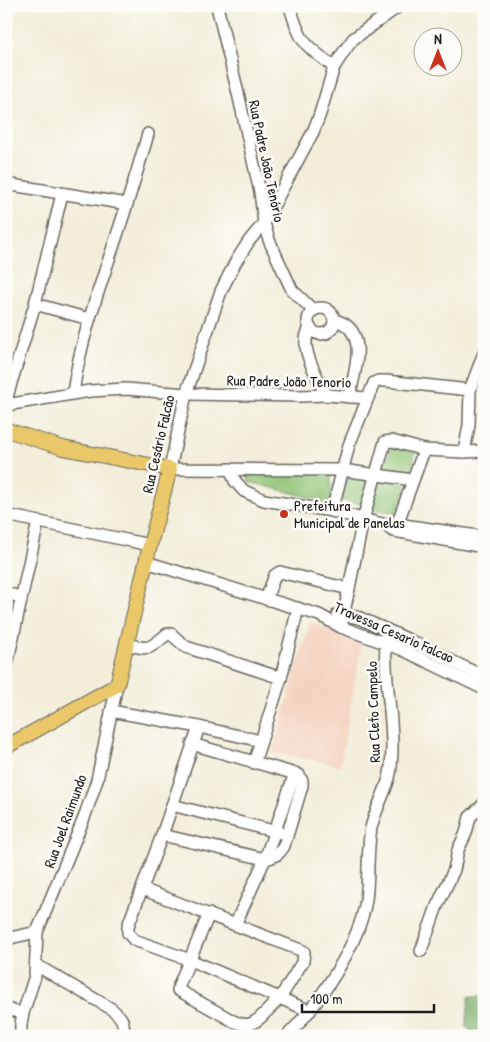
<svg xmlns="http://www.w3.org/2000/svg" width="490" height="1042" font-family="'Patrick Hand',sans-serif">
	<rect width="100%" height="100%" fill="#fdfcf7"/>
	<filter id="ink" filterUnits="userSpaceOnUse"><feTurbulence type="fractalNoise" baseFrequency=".02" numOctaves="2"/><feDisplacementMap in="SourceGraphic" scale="10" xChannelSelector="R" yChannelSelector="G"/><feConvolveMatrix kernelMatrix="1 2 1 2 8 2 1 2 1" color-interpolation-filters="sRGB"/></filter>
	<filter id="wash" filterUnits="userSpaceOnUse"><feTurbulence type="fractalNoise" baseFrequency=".0096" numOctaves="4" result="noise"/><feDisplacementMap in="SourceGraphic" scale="20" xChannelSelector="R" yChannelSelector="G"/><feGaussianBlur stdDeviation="1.12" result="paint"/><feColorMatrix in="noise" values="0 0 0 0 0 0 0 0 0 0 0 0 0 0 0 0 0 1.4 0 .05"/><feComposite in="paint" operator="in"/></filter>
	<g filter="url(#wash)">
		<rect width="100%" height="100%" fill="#f2eeda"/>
		<path fill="#f5d3c1" d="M310 622 362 642 340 766 272 752Z"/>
		<g fill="#90c375" stroke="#567048">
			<path d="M393 444 416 450 410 474 383 468Z"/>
			<path d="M247 471 331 474V503L249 482Z"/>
			<path d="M347 472 371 477 364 505 340 500Z"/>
			<path d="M379 478 407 485 397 513 372 509Z"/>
		</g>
		<path fill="#74a966" stroke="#486241" d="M469 996H484V1036H475L466 1027Z"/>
	</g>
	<g filter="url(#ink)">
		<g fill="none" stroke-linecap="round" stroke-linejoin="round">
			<g stroke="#67665e" stroke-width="14">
				<g id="minor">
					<path d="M217 6 238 93 260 192 264 223 269 240 292 290 313 310"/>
					<path d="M290 6C300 43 304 44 334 67"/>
					<path d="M399 6 353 39 345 50 334 67 320 114 313 132 264 223 249 241 235 263 221 291 186 394 170 469 342 470 413 480"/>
					<path d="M6 184 127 204"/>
					<path d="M35 304 89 319"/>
					<circle cx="321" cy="321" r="13"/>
					<path d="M334 320C370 328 355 372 349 397"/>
					<path d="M310 328C297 347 318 377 326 395"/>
					<path d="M73 393C80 342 97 295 113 247 126 209 137 172 148 134"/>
					<path d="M6 400 35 304 62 194"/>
					<path d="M6 405 90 391 126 389 186 394 300 396 326 395 367 398"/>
					<path d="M464 452 469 425 470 390 484 353"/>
					<path d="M230 469 235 481 244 491 264 500 332 511 382 524H397L484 537"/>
					<path d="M332 511 349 445 374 383 378 381H386L470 390"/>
					<path d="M6 515 150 545"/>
					<path d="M390 529 394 531 484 547"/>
					<path d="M395 530 424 450"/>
					<path d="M146 562 319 615 341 627 401 649 484 689"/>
					<path d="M6 593 20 597"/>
					<path d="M266 599 275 575 280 572 349 589"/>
					<path d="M338 614 360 618 409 640 484 677"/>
					<path d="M341 627 363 520 385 442 392 441 424 450 464 452 484 451"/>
					<path d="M126 644C150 650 148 650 167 634H171L186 647 281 678"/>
					<path d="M6 669 38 522"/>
					<path d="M111 711 199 727 261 741"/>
					<path d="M199 727 162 835 128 926V933L134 940 190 960 310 1011"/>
					<path d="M254 763 281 678 298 608"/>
					<path d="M172 805 281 833"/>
					<path d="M162 835 265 859C275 857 279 854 284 846L302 786V781L299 775 192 744"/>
					<path d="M142 889 303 951 304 952 303 961 280 998 260 1018 253 1023 246 1025 235 1022 178 990 179 985 209 914"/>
					<path d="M235 925 265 859 295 773"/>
					<path d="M6 943 10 938 37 932"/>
					<path d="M421 951 437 906 454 870 458 850 466 833 470 817 484 804"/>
					<path d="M36 965 110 1008C122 1017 125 1021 123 1036"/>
					<path d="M6 1009 23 1013"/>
					<path d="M21 1036V1024L23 1013 35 976 37 932 84 818 97 780 117 685"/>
					<path d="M287 1036C319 1004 359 945 366 900 369 876 367 851 371 828 375 811 384 795 389 778 392 767 392 755 392 744 392 706 382 668 387 630"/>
				</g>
			</g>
			<g stroke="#67665e" stroke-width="16">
				<path id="major" d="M6 429 10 431 63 448 170 469 150 545 117 685 6 747"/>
			</g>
			<use href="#minor" stroke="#fff" stroke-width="11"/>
			<use href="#major" stroke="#eac769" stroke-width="14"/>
		</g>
	</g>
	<circle fill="#c8321e" stroke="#fdfcf7" stroke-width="2" cx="284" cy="514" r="5"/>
	<g text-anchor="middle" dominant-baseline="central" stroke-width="5" stroke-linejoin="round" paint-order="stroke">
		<g font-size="15" fill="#1c1c1c" stroke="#fdfcf7">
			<text transform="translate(267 161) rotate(78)">Rua Padre João Tenório</text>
			<text transform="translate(289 381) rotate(1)">Rua Padre João Tenorio</text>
			<text transform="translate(158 444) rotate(-77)">Rua Cesário Falcão</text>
			<text transform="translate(394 632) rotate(24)">Travessa Cesario Falcao</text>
			<text transform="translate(373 712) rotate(-92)">Rua Cleto Campelo</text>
			<text transform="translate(65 821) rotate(-70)">Rua Joel Raimundo</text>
		</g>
		<g font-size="15" fill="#1c1c1c" stroke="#fdfcf7" text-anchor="start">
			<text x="294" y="505">Prefeitura<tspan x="294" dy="17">Municipal de Panelas</tspan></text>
		</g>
	</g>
	<rect width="490" height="1042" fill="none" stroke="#fdfcf7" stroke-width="25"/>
	<g transform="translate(438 52)"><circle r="24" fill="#fdfcf7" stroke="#a3a29f"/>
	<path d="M0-4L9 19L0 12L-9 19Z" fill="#c8321e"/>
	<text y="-8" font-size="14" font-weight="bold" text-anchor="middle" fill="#1c1c1c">N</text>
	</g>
	<path d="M302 1004v8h132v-8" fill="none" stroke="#1c1c1c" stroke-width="2.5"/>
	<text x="310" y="1004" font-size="15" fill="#1c1c1c" stroke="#fdfcf7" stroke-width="4" paint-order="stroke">100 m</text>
</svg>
